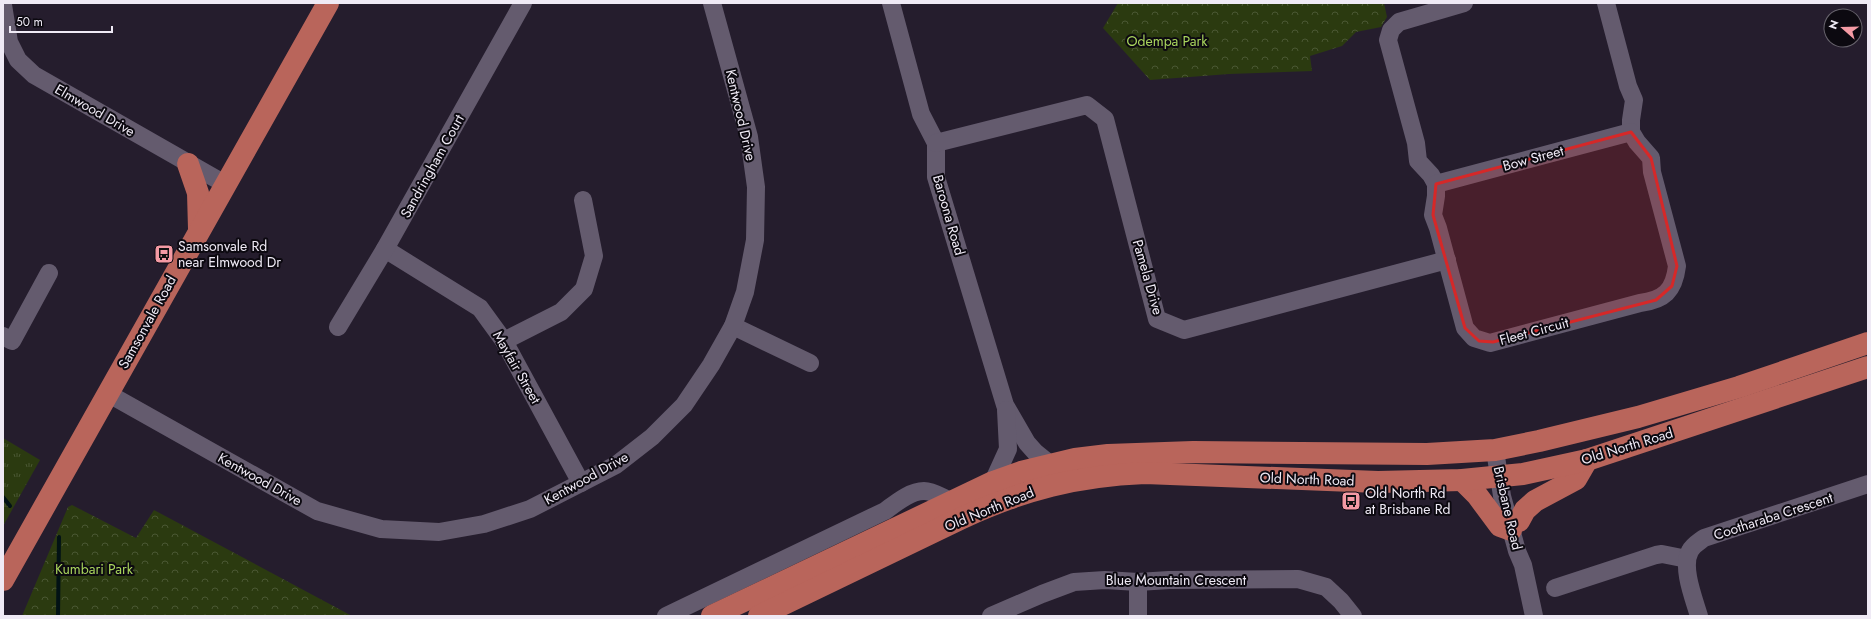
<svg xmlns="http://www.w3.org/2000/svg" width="1871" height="619" font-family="Jost,sans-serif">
	<defs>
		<pattern id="grass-tufts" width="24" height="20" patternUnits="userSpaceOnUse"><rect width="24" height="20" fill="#2b3a10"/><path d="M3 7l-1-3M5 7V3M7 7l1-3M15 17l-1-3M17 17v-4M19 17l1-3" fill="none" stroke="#4a5733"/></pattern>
		<pattern id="park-crowns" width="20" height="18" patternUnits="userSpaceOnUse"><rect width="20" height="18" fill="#2b3a10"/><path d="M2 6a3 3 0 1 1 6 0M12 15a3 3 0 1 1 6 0" fill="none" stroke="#4a5733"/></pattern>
	</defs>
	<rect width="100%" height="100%" fill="#251d2d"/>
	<path fill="url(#grass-tufts)" d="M3 438 40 460 3 526Z"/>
	<g fill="url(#park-crowns)">
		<path d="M1118 3H1384L1387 17 1381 27 1356 32 1342 46 1310 56 1312 71 1229 74 1150 80 1103 28Z"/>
		<path d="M72 505 136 538 154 510 352 616H22L68 507Z"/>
	</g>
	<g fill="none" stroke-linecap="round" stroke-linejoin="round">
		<g stroke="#021215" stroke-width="4">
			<path d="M3 497 10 506"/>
			<path d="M58 616 59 537"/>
		</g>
		<g stroke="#645b6e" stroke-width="18">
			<path d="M891 3 921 114 936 143V177L1005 405 1027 443 1035 452 1051 465"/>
			<path d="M1464 3 1399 22 1391 30 1388 40 1416 143 1418 161 1431 175 1436 184V196L1433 215 1438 228 1465 328 1474 338 1490 343 1640 303C1664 300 1674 291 1677 266L1652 172 1651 158 1637 142 1631 132V120L1634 100 1628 86 1606 3"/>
			<path d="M3 5 9 42 18 60 34 75 225 184"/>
			<path d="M936 143 1087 105 1105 119 1157 319 1184 330 1447 260"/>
			<path d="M1436 184 1631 132"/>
			<path d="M385 249 480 308 504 341 581 483"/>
			<path d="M733 326 810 363"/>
			<path d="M338 327 385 249 523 3"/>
			<path d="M3 336 12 341 49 273"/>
			<path d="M504 341 561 312 584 289 594 256 583 200"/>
			<path d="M107 393 317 511 381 529 439 532 484 524 530 509 616 465 652 437 684 405 711 365 733 326 745 292 755 240 756 187 749 137 712 3"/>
			<path d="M1495 450 1502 496 1517 551 1523 565 1534 616"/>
			<path d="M993 482 1008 449 1006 410"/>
			<path d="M1555 588 1656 555 1662 554 1687 559"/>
			<path d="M666 616 885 511C896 503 910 491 924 491 933 491 943 498 951 501"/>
			<path d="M991 616 1042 594 1074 582 1105 580 1138 582 1169 580 1298 579 1326 587 1341 601 1353 616"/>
			<path d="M1138 616V582"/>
			<path d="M1699 616C1694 599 1681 567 1690 551 1693 545 1699 542 1704 538L1868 484"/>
		</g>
		<g stroke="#b9655b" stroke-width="22">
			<path d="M188 164 198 193 199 229"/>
			<path d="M1462 480 1477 495 1500 526 1511 530"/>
			<path d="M1519 521 1525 510 1535 501 1576 479 1587 460"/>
			<path d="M3 580 328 3"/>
			<path d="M712 616 993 482 1021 472 1075 459 1108 455 1193 452 1427 454 1495 450 1539 441 1638 417 1739 387 1868 343"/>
			<path d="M759 616 962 518C1025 489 1076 476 1145 473L1378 482 1462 480 1523 474 1587 460 1868 367"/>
		</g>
	</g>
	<path fill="#d62828" fill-opacity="0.2" stroke="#d62828" stroke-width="3" stroke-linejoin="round" d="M1631 132 1651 158 1677 266 1672 286 1656 300 1493 342 1479 341 1465 328 1433 215 1436 184Z"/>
	<defs>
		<g id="bus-square" transform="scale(1)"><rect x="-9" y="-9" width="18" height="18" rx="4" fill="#f49aa4" stroke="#0c0910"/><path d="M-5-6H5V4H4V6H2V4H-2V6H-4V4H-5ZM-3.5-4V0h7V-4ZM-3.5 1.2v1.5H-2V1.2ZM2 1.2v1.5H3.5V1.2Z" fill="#111"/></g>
	</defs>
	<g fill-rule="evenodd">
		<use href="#bus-square" x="164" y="254"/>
		<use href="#bus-square" x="1351" y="501"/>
	</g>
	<g text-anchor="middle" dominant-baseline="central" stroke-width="4" stroke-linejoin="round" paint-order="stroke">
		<g font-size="14" fill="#a9d55d" stroke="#0c0910">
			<text x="1167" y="41">Odempa Park</text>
			<text x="94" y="569">Kumbari Park</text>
		</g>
		<g font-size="14" fill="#efeaf5" stroke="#0c0910">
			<text transform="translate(95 110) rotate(30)">Elmwood Drive</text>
			<text transform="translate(741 115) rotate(77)">Kentwood Drive</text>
			<text transform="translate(1533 158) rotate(-15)">Bow Street</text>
			<text transform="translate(432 166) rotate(-61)">Sandringham Court</text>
			<text transform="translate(949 215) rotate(74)">Baroona Road</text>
			<text transform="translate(1148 277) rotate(74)">Pamela Drive</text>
			<text transform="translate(147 322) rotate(-61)">Samsonvale Road</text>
			<text transform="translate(1534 331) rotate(-15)">Fleet Circuit</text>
			<text transform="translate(517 367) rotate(60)">Mayfair Street</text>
			<text transform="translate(1627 446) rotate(-17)">Old North Road</text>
			<text transform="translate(586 478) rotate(-29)">Kentwood Drive</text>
			<text transform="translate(260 479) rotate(29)">Kentwood Drive</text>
			<text transform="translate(1307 479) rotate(2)">Old North Road</text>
			<text transform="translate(1508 508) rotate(77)">Brisbane Road</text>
			<text transform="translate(989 509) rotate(-22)">Old North Road</text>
			<text transform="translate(1773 516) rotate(-18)">Cootharaba Crescent</text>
			<text x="1176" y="580">Blue Mountain Crescent</text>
		</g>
		<g font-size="14" fill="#efeaf5" stroke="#0c0910" text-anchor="start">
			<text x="178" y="246">Samsonvale Rd<tspan x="178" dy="16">near Elmwood Dr</tspan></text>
			<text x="1365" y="493">Old North Rd<tspan x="1365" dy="16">at Brisbane Rd</tspan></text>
		</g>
	</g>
	<rect width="1871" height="619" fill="none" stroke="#efeaf5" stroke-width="8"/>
	<g transform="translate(1843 28) rotate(290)"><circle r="19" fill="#0c0910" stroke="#67636c"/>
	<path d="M0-3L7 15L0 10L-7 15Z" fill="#f49aa4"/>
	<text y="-6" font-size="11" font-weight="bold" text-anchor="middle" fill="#efeaf5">N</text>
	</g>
	<path d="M10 26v6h102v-6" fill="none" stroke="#efeaf5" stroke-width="2"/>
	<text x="16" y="26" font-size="12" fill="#efeaf5" stroke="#0c0910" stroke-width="3" paint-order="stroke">50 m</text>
</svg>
